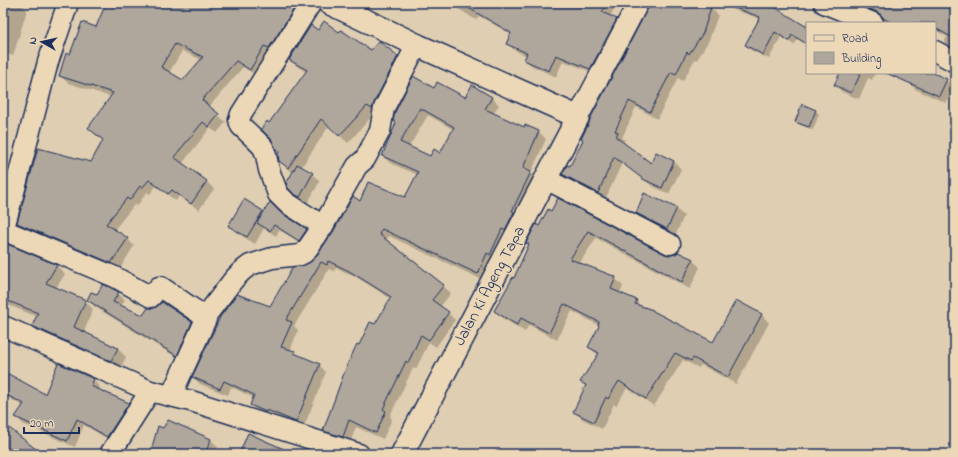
<svg xmlns="http://www.w3.org/2000/svg" width="958" height="457" font-family="'Indie Flower',sans-serif">
	<rect width="100%" height="100%" fill="#dfceb1"/>
	<filter id="ink" filterUnits="userSpaceOnUse"><feTurbulence type="fractalNoise" baseFrequency=".025" numOctaves="2"/><feDisplacementMap in="SourceGraphic" scale="8" xChannelSelector="R" yChannelSelector="G"/><feConvolveMatrix kernelMatrix="1 2 1 2 8 2 1 2 1" color-interpolation-filters="sRGB"/></filter>
	<g filter="url(#ink)">
		<g fill="#0003" fill-rule="evenodd">
			<path d="M3 3H16L22 5 27 10 13 56 3 53Z"/>
			<path d="M107 3H284L293 10 300 17 257 76 243 67 209 107 226 122 217 133 210 128 182 164 207 182 214 189 199 210 179 196 176 201 156 186 150 194 147 192 137 206 135 204 114 230 127 238 134 246 119 270 25 230 18 223 92 163 104 141 96 135 89 128 111 97 68 83 60 76 71 55 97 28ZM182 51 202 60 183 82 169 73Z"/>
			<path d="M449 3H617L610 17 616 19 623 26 597 74 563 61 556 77 532 66 525 60 527 56 514 50 507 43 511 34 479 16 476 20Z"/>
			<path d="M650 3H697L710 7 718 15 709 40 697 60 695 59 683 81 678 78 657 119 636 107 622 138 625 140 623 143 651 165 674 161 681 169 669 194 652 186 622 163 605 200 571 181 563 174 570 167 584 141 582 139 649 9Z"/>
			<path d="M724 3H770L769 5 804 26 807 21 810 23H807V45L798 39 794 45 781 37 769 59 751 50 746 45 760 19 729 8Z"/>
			<path d="M855 3H955V51L951 49 944 42 947 37 935 30V23H885L884 19 858 6Z"/>
			<path d="M318 31 340 34 371 52 397 57 405 64 375 113 348 143 329 126 301 168 312 174 320 181 307 204 303 201 289 187 294 173 288 169 280 161V152L269 124 306 72 298 67 290 60Z"/>
			<path d="M841 73H875L872 80 868 78 859 99 842 92 835 85Z"/>
			<path d="M912 73H931L946 80 953 87 946 103 915 89 908 82Z"/>
			<path d="M473 86 492 98 499 105 493 114 525 129 526 126 539 132 546 139 531 173 538 180 485 281 389 236 386 241 443 286 451 293 440 307 448 313 455 320 436 347 429 342 416 369 413 368 390 416 392 419 383 439 356 427 350 443 331 438 324 430 360 346 375 326 391 299 358 278 336 268 334 271 329 269 294 326 298 330 290 351 294 352 298 356 319 365 326 372 303 429 274 417V419L258 412 251 405 254 398 231 387 228 395 200 384 193 377 270 307 310 264 360 202 405 198 418 175 390 163 383 156 397 123 434 90 465 99ZM428 115 454 130 440 154 431 157 409 147Z"/>
			<path d="M803 106 816 111 819 114 813 130 800 125 797 121Z"/>
			<path d="M245 201 264 213 306 230 312 236 305 245 279 230 276 236 264 228 255 244 237 233 229 225Z"/>
			<path d="M676 209 684 216 675 236 644 220 637 213Z"/>
			<path d="M549 210 664 255 692 260 700 267 690 289 596 238 579 264 615 278 623 286 620 294 636 301 642 307 714 343 736 301 762 315 769 323 736 384 701 365 699 368 683 360 654 406 627 388 616 406 614 404 602 429 582 419 574 411 586 386 582 382 598 355 589 347 600 326 572 311 557 340 529 325 525 332 504 319 496 311 515 279Z"/>
			<path d="M7 245 57 266 65 274 56 288 85 301 93 309 84 332 118 349 126 357 120 369 42 335 34 326 38 317 3 303V255Z"/>
			<path d="M118 293 125 300 121 306 144 317 191 323 198 330 184 362 95 307 88 300 97 296Z"/>
			<path d="M3 377 45 395 93 380 100 387 99 390 128 403 135 411 115 443 84 425 75 447 23 424 16 417 23 406 3 395Z"/>
			<path d="M168 421 211 440 218 447 215 454H151Z"/>
			<path d="M308 451 317 454H307Z"/>
		</g>
		<g fill="#afa69c" stroke="#1b2f5e" fill-rule="evenodd">
			<path d="M106 3H286L294 9 269 48 264 46 250 70 236 61 202 100 219 114 209 127 203 122 174 157 207 181 191 204 172 190 168 194 149 180 142 188 140 186 130 200 127 198 106 224 128 238 111 263 17 223 38 148 91 162 103 140 88 128 113 93 59 76 66 53 70 54 82 22 96 27ZM175 44 203 57 183 80 161 67Z"/>
			<path d="M460 3H608L602 12 617 19 590 69 556 55 549 71 524 60 527 53 506 44 511 33Z"/>
			<path d="M649 3H700L711 7 703 33 689 54 687 52 676 74 671 72 650 112 629 101 615 131 618 132 616 137 651 163 656 152 674 161 662 188 643 179 614 157 598 193 562 174 567 165 570 166 583 140 581 139 589 123 590 119 648 8Z"/>
			<path d="M727 3H768L807 27V44L792 35 789 41 775 32 763 55 745 45 760 17 727 5Z"/>
			<path d="M857 3H955V39L935 28V23H892L883 18 882 16 877 12Z"/>
			<path d="M324 21 339 32 341 30 371 50 379 41 398 56 374 103 372 109 367 106 339 136 321 119 288 168 279 161 278 154 279 152 276 149 271 139 261 129 267 121 269 123 307 70 289 60 311 25 318 30Z"/>
			<path d="M840 73H861L851 93 834 85Z"/>
			<path d="M886 73H933L947 79 939 96Z"/>
			<path d="M413 76 434 88 437 82 465 97 472 85 492 97 485 109 524 127 525 125 539 131 523 168 531 172 512 211 514 212 505 230 502 229 490 255 487 253 478 274 382 229 379 234 444 285 432 300 449 312 429 340 421 335 408 363 406 361 383 409 386 411 376 433 349 420 343 437 323 431 347 365 357 344 359 345 370 322 375 324 391 297 349 271 328 261 327 265 321 262 286 320 292 322 281 347 295 351 294 353 320 364 296 422 267 410 266 412 250 405 254 395 224 381 220 389 192 377 216 326 220 317 237 294 270 306 293 267 301 266 309 263 317 255 333 232 353 196 360 201 368 182 405 197 418 172 382 156 396 123 393 121 395 112ZM420 108 454 127 440 153 434 149 430 156 400 142Z"/>
			<path d="M802 104 816 110 809 127 795 122Z"/>
			<path d="M297 164 313 173 300 197 294 194 288 188 286 184Z"/>
			<path d="M644 193 677 208 667 229 636 213Z"/>
			<path d="M558 198 665 254 671 255 676 254 678 252 693 259 682 282 588 231 570 259 616 277 611 289 637 300 635 304 653 310V311L713 342 736 300 762 314 728 377 693 358 691 361 675 353 646 399 619 381 608 399 606 397 594 422 573 412 586 385 580 382 599 353 588 347 599 326 598 325 599 322 564 304 549 333 521 318 517 325 494 311 513 277 514 278 529 244 526 243 536 224 539 226 548 209 551 211Z"/>
			<path d="M244 199 263 211 247 237 228 226Z"/>
			<path d="M270 202 281 213 307 229 299 241 274 225 270 231 257 223Z"/>
			<path d="M7 244 57 265 46 283 86 300 74 327 118 348 111 361 32 326 38 313 3 299V253Z"/>
			<path d="M103 284 119 292 113 302 143 315 148 308H155L162 302 192 322 177 356 87 300 91 292 97 294Z"/>
			<path d="M58 363 94 379 91 386 129 403 107 437 77 419 67 441 15 417 24 404 3 393V371L45 394Z"/>
			<path d="M168 420 211 439 205 454H150L158 426 163 428Z"/>
			<path d="M8 427 42 454H3V435Z"/>
			<path d="M248 433 295 454H239Z"/>
		</g>
		<g fill="none" stroke-linecap="round" stroke-linejoin="round">
			<g stroke="#1b2f5e" stroke-width="23">
				<g id="street">
					<path d="M311 3 241 114 239 120 241 126 256 140 263 147 266 155 269 170 278 194 287 203 323 226"/>
					<path d="M824 3 873 23"/>
					<path d="M935 51 955 62"/>
					<path d="M578 117 638 3"/>
					<path d="M546 179 670 244"/>
					<path d="M3 230 115 277 151 297 159 287H161L205 317"/>
					<path d="M3 231 17 181 48 62 68 3"/>
					<path d="M3 326 150 391 191 401 359 454"/>
					<path d="M171 396 206 319 205 317 234 279 242 271 250 265 272 258 300 255 304 253 308 248 323 226 357 166 365 159 380 131 384 108 412 54 419 46"/>
					<path d="M110 454 150 391"/>
				</g>
			</g>
			<g stroke="#1b2f5e" stroke-width="25">
				<path id="secondary" d="M329 3 419 46 578 117 402 454"/>
			</g>
			<use href="#street" stroke="#ecd8b6" stroke-width="20"/>
			<use href="#secondary" stroke="#ecd8b6" stroke-width="22"/>
		</g>
	</g>
	<g text-anchor="middle" dominant-baseline="central" stroke-width="3" stroke-linejoin="round" paint-order="stroke">
		<g font-size="16" fill="#1b2f5e" stroke="#ecd8b6">
			<text transform="translate(490 286) rotate(-62)">Jalan Ki Ageng Tapa</text>
		</g>
	</g>
	<rect width="958" height="457" fill="none" stroke="#ecd8b6" stroke-width="16"/>
	<rect x="8" y="8" width="942" height="441" fill="none" stroke="#1b2f5e" stroke-width="1.5" filter="url(#ink)"/>
	<rect x="806" y="22" width="130" height="52" fill="#ecd8b6" stroke="#989493"/>
	<rect x="814" y="35" width="20" height="6" fill="#ecd8b6" stroke="#989493"/>
	<text x="842" y="42" font-size="12" fill="#1b2f5e">Road</text>
	<rect x="814" y="52" width="20" height="12" fill="#afa69c" stroke="#989493"/>
	<text x="842" y="62" font-size="12" fill="#1b2f5e">Building</text>
	<g transform="translate(42 42) rotate(278)" stroke="#ecd8b6" stroke-width="3" paint-order="stroke">
	<path d="M0-3L7 15L0 10L-7 15Z" fill="#1b2f5e"/>
	<text y="-6" font-size="11" font-weight="bold" text-anchor="middle" fill="#1b2f5e">N</text>
	</g>
	<path d="M24 427v6h55v-6" fill="none" stroke="#1b2f5e" stroke-width="2"/>
	<text x="30" y="427" font-size="12" fill="#1b2f5e" stroke="#ecd8b6" stroke-width="3" paint-order="stroke">20 m</text>
</svg>
